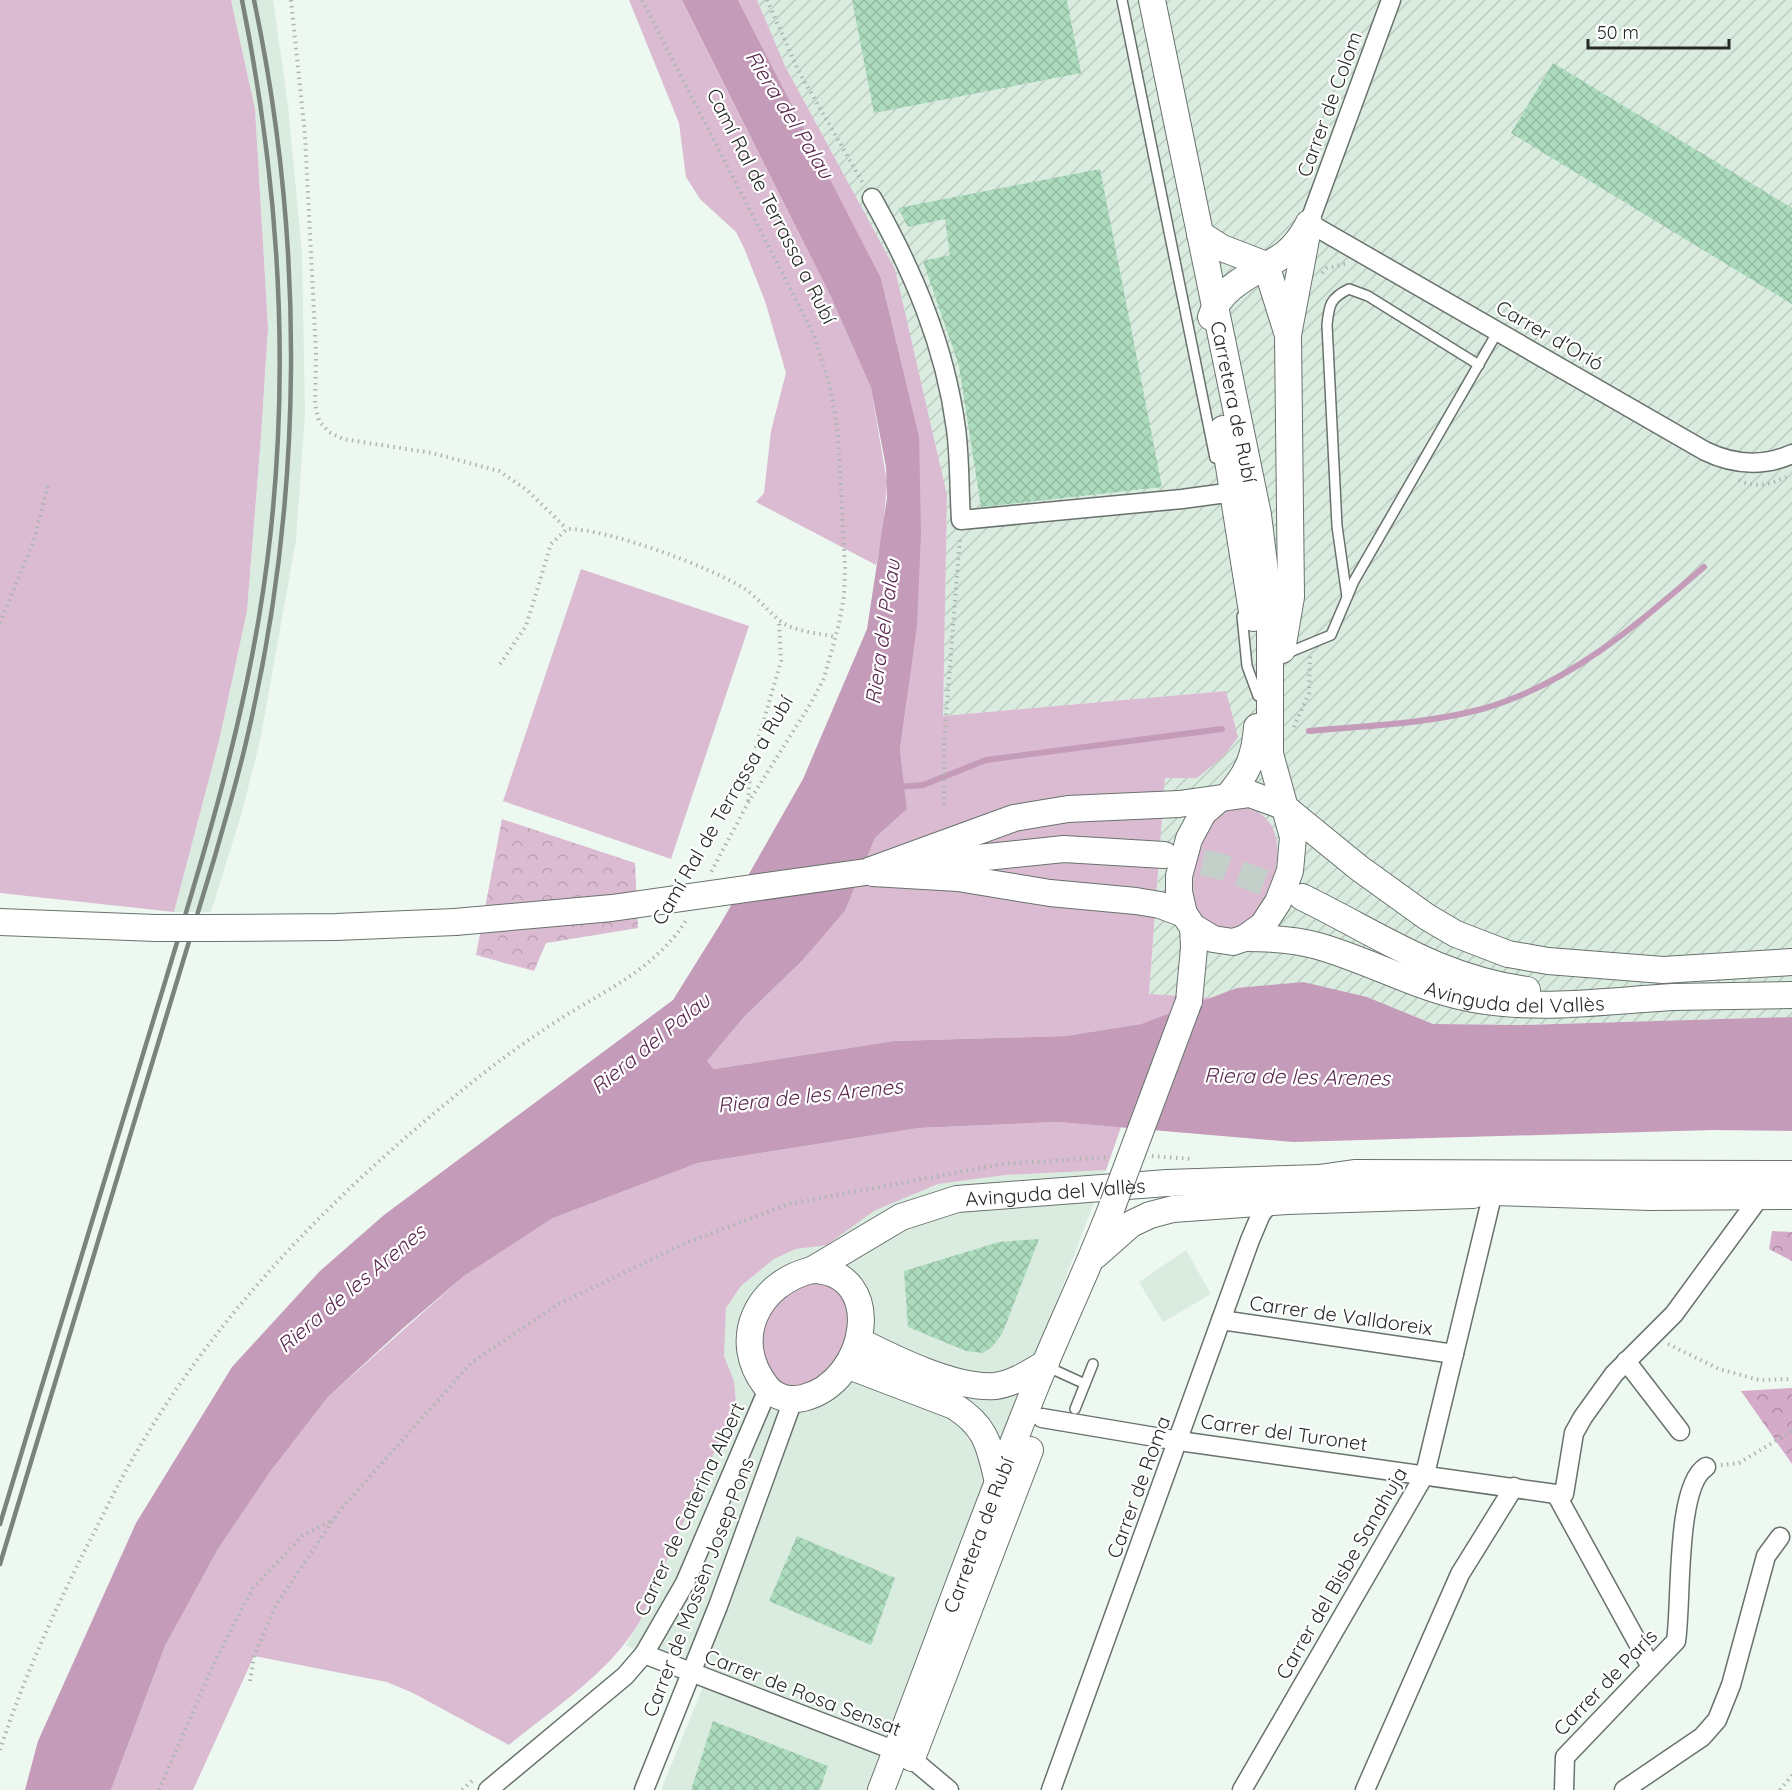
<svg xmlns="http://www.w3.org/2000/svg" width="1792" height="1790" font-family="Quicksand,sans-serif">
	<defs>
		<pattern id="industrial-furrows" width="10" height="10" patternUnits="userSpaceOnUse" patternTransform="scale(1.5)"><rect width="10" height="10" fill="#daece0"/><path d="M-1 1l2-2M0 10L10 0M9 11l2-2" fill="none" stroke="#bbcbc0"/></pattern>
		<pattern id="forest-crowns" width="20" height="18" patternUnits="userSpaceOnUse" patternTransform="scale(1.5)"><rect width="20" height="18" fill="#d4abc9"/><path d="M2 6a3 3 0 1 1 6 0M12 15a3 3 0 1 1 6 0" fill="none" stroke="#ac8ba3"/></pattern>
		<pattern id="park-crowns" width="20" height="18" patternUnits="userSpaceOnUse" patternTransform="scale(1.5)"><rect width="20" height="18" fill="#dabbd1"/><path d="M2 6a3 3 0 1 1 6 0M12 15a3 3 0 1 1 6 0" fill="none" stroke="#bba1b3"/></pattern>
		<pattern id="building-cross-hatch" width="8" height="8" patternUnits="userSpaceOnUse" patternTransform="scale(1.5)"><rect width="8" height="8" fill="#acdbbe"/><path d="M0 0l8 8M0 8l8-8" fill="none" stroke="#94bca3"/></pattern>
	</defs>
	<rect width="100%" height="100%" fill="#edf8f1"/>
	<g fill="#daece0">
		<path d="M231 0H273L288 105 302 254 305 412 296 540 260 741 242 812 211 912H174L219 741 247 611 261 436 268 328 255 110Z"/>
		<path d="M1106 1170 874 1790H661L703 1687 626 1645 639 1623 734 1381 724 1356V1336L726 1308 741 1286 774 1259 796 1249 827 1245 874 1211 938 1184 1005 1175Z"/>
		<path d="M1186 1250 1211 1294 1163 1322 1139 1282Z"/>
	</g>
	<path fill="url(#industrial-furrows)" d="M757 0H1792V1017L1520 1025 1433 1024 1367 997 1237 988 1214 998 1149 994 1165 778 1226 691 943 716 947 495 895 269 785 66Z"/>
	<g fill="#dabbd1">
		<path d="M0 0H231L255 109 268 328 261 436 247 611 219 741 174 912 0 893Z"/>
		<path d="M629 0H682L831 297 871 388 887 482 883 532 876 565 756 502 764 493 771 431 786 373 765 301 744 248 736 232 700 199 686 177 679 123Z"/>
		<path d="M738 0H757L785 66 895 269 947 495 943 716 1226 691 1238 737 1223 757 1197 778H1165L1149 994 1214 998 1141 1024 1065 1036 894 1041 714 1069 707 1061 744 1017 802 961 845 911 875 838 907 809 900 751 907 699 919 436 881 278Z"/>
		<path d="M581 569 749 626 671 859 503 801Z"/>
		<path d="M1245 808C1300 817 1276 908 1240 926 1233 930 1226 929 1218 927 1209 925 1201 918 1197 910 1186 886 1200 832 1219 815 1227 809 1236 808 1245 808Z"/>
		<path d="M1058 1122 1121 1127 1106 1170 1005 1175 938 1184 874 1211 827 1245 796 1249 774 1259 741 1286 726 1308 724 1356 734 1381 736 1403 639 1623C608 1674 554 1708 509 1745L413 1693 387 1682 254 1656 193 1790H111L165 1646 218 1549 270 1472 328 1397 464 1276 553 1218 698 1163 919 1128Z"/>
		<path d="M810 1282C818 1284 827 1284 833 1288 858 1304 847 1346 834 1365 828 1374 817 1380 809 1387L783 1386 767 1370 761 1340 766 1321 785 1293Z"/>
	</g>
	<g fill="url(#forest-crowns)">
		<path d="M1772 1231 1792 1232V1261L1769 1249Z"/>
		<path d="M1792 1388V1464L1741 1391Z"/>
	</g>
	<path fill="url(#park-crowns)" d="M502 819 635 863 638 928 546 943 534 971 476 955Z"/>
	<path fill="#c49bb9" d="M682 0H738L881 278 919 436 921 533 917 625 900 750 907 809 875 838 845 911 802 961 744 1017 707 1061 714 1069 894 1041 1065 1036 1141 1024 1237 988 1303 982 1367 997 1433 1024 1520 1025 1792 1017V1131L1712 1130 1293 1142 1058 1122 919 1128 698 1163 553 1218 464 1276 401 1330 328 1397 270 1472 218 1549 165 1646 111 1790H25L38 1741 136 1523 232 1367 320 1271 384 1215 673 1000 721 923 803 779 867 629 887 498 886 467 871 388 831 297Z"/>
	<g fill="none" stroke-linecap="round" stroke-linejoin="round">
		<g stroke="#c49bb9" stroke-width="6">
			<path d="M1309 731C1366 726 1426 724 1482 709 1568 685 1638 624 1704 567"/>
			<path d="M897 787 923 785 986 760 1222 729"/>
		</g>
	</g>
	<g fill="url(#building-cross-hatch)">
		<path d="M852 0H1067L1081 73 874 113Z"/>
		<path d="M1553 63 1792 208V304L1511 133Z"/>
		<path d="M1100 169 1162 487 981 507 959 366 923 261 950 255 945 219 908 227 898 208Z"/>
		<path d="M1039 1239 1002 1334 992 1347 983 1353 966 1351 908 1327 904 1271 999 1242Z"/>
		<path d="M797 1536 895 1578 871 1645 769 1601Z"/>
		<path d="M713 1721 828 1766 820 1790H691Z"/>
	</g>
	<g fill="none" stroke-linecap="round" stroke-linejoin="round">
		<path stroke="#c5cfc9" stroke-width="26" stroke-dasharray="26 13" stroke-linecap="butt" d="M1164 855 1220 866 1302 897"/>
		<g stroke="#69726c" stroke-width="12">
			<g id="lane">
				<path d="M1122 0 1215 458"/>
				<path d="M1347 597 1337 526 1327 325C1329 305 1330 298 1349 289L1368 296 1479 365"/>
				<path d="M1242 616 1247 666 1258 696"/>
				<path d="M1285 654 1331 635 1354 581 1498 331"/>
				<path d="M1050 1368 1085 1384"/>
				<path d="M1075 1409 1093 1364"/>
			</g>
		</g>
		<g stroke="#69726c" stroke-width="21">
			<g id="street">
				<path d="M1391 0 1309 223 1705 451C1734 465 1763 467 1792 454"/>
				<path d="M872 198C913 271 945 345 956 429 960 459 959 490 961 520L1182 499 1234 492"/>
				<path d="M1221 1320 1454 1354"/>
				<path d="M1626 1361 1680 1431"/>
				<path d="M1042 1418 1179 1441 1556 1494"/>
				<path d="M644 1654 896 1751 912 1759 949 1790"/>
				<path d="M1651 1667 1556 1494H1564L1574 1433 1583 1417 1614 1374 1674 1314 1759 1198"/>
				<path d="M488 1790 625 1676 644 1654 685 1583 768 1389"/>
				<path d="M644 1790 718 1606 793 1400"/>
				<path d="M1051 1790 1250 1240 1261 1214 1271 1202"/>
				<path d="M1242 1790 1425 1474 1493 1192"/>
				<path d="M1365 1790 1460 1574 1514 1487"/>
				<path d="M1564 1790 1565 1757 1676 1641C1682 1603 1675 1486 1706 1467"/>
				<path d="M1624 1790 1702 1737 1717 1720 1731 1685 1766 1556 1780 1537"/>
			</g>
		</g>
		<g stroke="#69726c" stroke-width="28">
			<g id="secondary">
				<path id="s1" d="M1152 0 1258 515 1270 612V754L1293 837 1290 871 1278 902 1263 925 1245 938 1233 942 1213 939 1193 927 1184 914 1179 892V876L1189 839 1203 813 1218 800"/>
				<path d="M1200 234 1222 248 1266 265 1287 332"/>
				<path d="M1211 317C1221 284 1259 272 1285 254 1295 246 1302 236 1308 225"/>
				<path d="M1223 429 1253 618"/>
				<path d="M1282 650 1291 597 1288 335 1309 223"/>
				<path d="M1228 796C1248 773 1255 756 1257 727"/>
				<path d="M920 864 1064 849 1164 855"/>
				<path d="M866 872 1014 818 1068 809 1179 804 1250 794 1283 806 1359 868 1427 917 1456 934 1508 954 1548 961 1663 970 1792 962"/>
				<path d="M873 873 958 878 1050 893 1136 901 1160 905 1184 914"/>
				<path d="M1302 897C1380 935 1438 978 1527 990"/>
				<path d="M0 922 156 928"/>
				<path d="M209 928 336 927 455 922"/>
				<path id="s2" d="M1245 938C1270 938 1294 939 1318 946 1371 961 1418 989 1473 999 1540 1011 1606 1001 1673 997 1713 996 1752 996 1792 995"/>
				<path d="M1189 1001 1194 948 1193 927"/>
				<path d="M1454 1186H1475L1493 1192 1651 1197 1792 1196"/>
				<path d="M1096 1255 1131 1224 1150 1215 1173 1209 1287 1201 1473 1195"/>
				<path id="s3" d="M812 1270 901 1217 957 1199 1167 1183 1319 1178 1354 1173 1792 1174"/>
				<path d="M812 1270C887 1271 869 1382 803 1398 790 1401 775 1398 766 1386 730 1340 757 1283 812 1270Z"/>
				<path d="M859 1341C895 1359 955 1389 995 1386 1013 1384 1031 1372 1046 1363"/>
				<path d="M849 1366 954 1406C987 1427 989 1445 998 1482"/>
				<path d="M912 1758 1030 1450"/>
				<path id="s4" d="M881 1790C933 1656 981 1521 1035 1388 1060 1326 1089 1267 1113 1204"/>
			</g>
		</g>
		<g stroke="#acb5af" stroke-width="4" stroke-dasharray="1.5 4.5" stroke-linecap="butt">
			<path d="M291 0 305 135 316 353 315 405 319 421 329 432 343 439 432 453 499 471 527 490 567 529"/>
			<path d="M642 0 814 335 831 391 838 433 845 568 844 596 839 624 824 678 811 703 748 803 711 872"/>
			<path d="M767 0 798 70 864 185"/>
			<path d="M1322 273 1327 268 1345 264"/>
			<path d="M1739 480C1755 489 1770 484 1786 477"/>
			<path d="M0 623 34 540 48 485"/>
			<path d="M500 664 526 626 551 544 567 529C606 528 711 567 745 589 758 598 767 610 779 620 793 632 818 633 836 637"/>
			<path d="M1294 727 1309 693 1310 655"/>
			<path d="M748 801 751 764 781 661 779 621"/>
			<path d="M944 805V742L960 537"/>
			<path d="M1152 1156 1192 1159"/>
			<path d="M1668 1344 1719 1369 1759 1380 1792 1379"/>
			<path d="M1721 1465 1739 1463 1792 1431"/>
			<path d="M250 1681 254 1656 276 1605 340 1510 472 1362 557 1305 683 1244 789 1204 1002 1164 1109 1157"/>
			<path d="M0 1750C23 1679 54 1612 87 1546 101 1520 113 1493 128 1467 210 1320 330 1197 460 1092 493 1065 527 1040 563 1017 610 988 657 967 687 919"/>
			<path d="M159 1790 216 1659 253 1588 302 1536 334 1519"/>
			<path d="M462 1790 473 1780"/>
			<path d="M1780 1790 1792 1775"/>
		</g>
		<use href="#lane" stroke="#fff" stroke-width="9"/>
		<use href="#street" stroke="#fff" stroke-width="18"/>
		<use href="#secondary" stroke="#fff" stroke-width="26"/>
		<g stroke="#7b837e" stroke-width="4.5">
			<path d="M0 1524C52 1351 106 1179 158 1005 197 877 237 750 259 617 293 413 283 203 242 0"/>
			<path d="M0 1564 215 856C226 817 238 778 247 738 304 497 305 242 254 0"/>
		</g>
		<g stroke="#69726c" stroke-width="28" stroke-linecap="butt">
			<g id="secondary-bridge">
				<path d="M455 922 612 908 866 872"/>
				<path d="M156 928H209"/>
				<path d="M1113 1204 1189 1001"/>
			</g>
		</g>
		<use href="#secondary-bridge" stroke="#fff" stroke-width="26"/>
	</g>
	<g text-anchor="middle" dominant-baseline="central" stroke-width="4.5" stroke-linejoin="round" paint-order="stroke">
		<g font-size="20" fill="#262a27" stroke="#fff">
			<text transform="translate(1329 104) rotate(-70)">Carrer de Colom</text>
			<text transform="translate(772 206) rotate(63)">Camí Ral de Terrassa a Rubí</text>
			<text transform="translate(1550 335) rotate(30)">Carrer d'Orió</text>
			<text stroke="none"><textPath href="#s1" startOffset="410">Carretera de Rubí</textPath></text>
			<text transform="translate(722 810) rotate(-60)">Camí Ral de Terrassa a Rubí</text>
			<text stroke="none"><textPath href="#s2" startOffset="279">Avinguda del Vallès</textPath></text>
			<text stroke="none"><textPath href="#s3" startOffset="261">Avinguda del Vallès</textPath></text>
			<text transform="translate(1341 1315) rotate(8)">Carrer de Valldoreix</text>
			<text transform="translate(1284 1432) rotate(8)">Carrer del Turonet</text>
			<text transform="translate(1138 1487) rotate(-70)">Carrer de Roma</text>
			<text transform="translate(689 1509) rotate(-65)">Carrer de Caterina Albert</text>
			<text stroke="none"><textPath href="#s4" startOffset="273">Carretera de Rubí</textPath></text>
			<text transform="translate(1341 1573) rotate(-60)">Carrer del Bisbe Sanahuja</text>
			<text transform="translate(698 1587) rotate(-69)">Carrer de Mossèn Josep Pons</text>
			<text transform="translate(1605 1682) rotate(-46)">Carrer de París</text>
			<text transform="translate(803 1692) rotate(21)">Carrer de Rosa Sensat</text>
		</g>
		<g font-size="21" font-style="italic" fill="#5c2951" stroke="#fff">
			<text transform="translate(790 114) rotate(58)">Riera del Palau</text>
			<text transform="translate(882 632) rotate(-82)">Riera del Palau</text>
			<text transform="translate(650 1043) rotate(-39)">Riera del Palau</text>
			<text transform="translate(1297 1076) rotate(1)">Riera de les Arenes</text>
			<text transform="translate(810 1095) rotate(-6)">Riera de les Arenes</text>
			<text transform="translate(351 1288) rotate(-40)">Riera de les Arenes</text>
		</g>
	</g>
	<path d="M1588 39v9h141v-9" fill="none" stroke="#262a27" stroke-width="3"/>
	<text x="1597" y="39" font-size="18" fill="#262a27" stroke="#ffffff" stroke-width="4.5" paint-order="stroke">50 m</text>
</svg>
